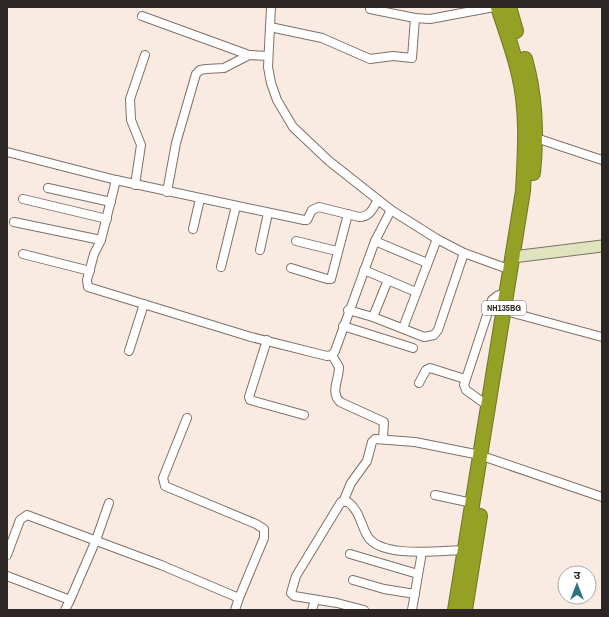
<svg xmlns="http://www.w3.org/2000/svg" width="609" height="617" font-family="'Archivo Narrow','Noto Sans Devanagari',sans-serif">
	<rect width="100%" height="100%" fill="#faebe2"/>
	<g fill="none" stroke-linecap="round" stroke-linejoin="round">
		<g stroke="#7e7168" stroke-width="10">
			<g id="street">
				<path d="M271 7 268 67 271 83 277 100 293 127 329 161 391 210 437 239 464 253 511 270"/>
				<path d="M370 9 415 18 430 19 494 7"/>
				<path d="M142 16 249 55"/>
				<path d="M270 27 322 38 370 59 393 56 412 58 415 18"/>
				<path d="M536 138 602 160"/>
				<path d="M7 152 116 180 304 220H307L312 210 319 207 359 217C370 217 373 208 378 200"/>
				<path d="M116 180 101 240 94 254 87 280 88 287 251 337 327 356 332 355 335 351 375 241 391 210"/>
				<path d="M135 185 141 145 131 120 130 99 145 55"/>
				<path d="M48 188 111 202"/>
				<path d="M167 192 176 143 196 74 200 70 206 69 224 68 249 55 268 56"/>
				<path d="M23 199 107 219"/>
				<path d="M14 222 101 240"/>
				<path d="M193 229 200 199"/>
				<path d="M296 241 337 251"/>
				<path d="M375 241 427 263"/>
				<path d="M260 250 268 213"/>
				<path d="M23 254 90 271"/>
				<path d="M221 267 236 206"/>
				<path d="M291 268 327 279H331L348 214"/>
				<path d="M364 270 416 292"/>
				<path d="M348 310 373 317 424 337 434 335 438 330 464 253"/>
				<path d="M513 313 602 337"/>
				<path d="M373 317 388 280"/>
				<path d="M343 326 413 348"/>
				<path d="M403 328 437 239"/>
				<path d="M267 340 249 397 250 400 304 415"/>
				<path d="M129 351 144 304"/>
				<path d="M332 355 339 367C339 380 330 392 340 402L384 422 383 439"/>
				<path d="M419 383 426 370 430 368 465 379"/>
				<path d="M488 406 466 390 464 385 492 300 497 296 507 292"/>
				<path d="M488 458 602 497"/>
				<path d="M435 495 472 503"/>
				<path d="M343 502 351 483 367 461 372 442 375 439 415 442 480 455"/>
				<path d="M350 554 418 574"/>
				<path d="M7 555 20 520 27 515 161 565 239 598 264 538V529L256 524 165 486 163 478 187 418"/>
				<path d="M7 576 70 600 65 610"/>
				<path d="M353 580 384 589 415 594"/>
				<path d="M70 600 96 540 109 503"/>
				<path d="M235 610 239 598"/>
				<path d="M312 610 315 600"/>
				<path d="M364 610 337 603 294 596 291 593 296 576 341 502H348C360 511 361 526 368 537 383 559 442 550 465 550"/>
				<path d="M412 610 422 552"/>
			</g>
		</g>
		<g stroke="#7e7168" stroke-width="13">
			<path id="secondary" d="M513 257 602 246"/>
		</g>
		<g stroke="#707625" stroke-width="16">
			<g id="highway">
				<path d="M509 7 516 31"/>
				<path d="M525 59C536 97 537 134 533 173"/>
				<path d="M455 610 523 191C525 153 528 113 519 75 514 52 505 29 498 7"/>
				<path d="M465 610 480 516"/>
			</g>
		</g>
		<use href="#street" stroke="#fff" stroke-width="8"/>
		<use href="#secondary" stroke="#dfe3be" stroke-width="11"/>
		<use href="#highway" stroke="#95a125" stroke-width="14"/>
	</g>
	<g text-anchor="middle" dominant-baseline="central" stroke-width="3" stroke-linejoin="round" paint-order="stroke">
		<rect fill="#fff" stroke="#6b6866" stroke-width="1" x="482" y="301" width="44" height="14" rx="3"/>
		<g font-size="9" font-weight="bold" fill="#2c2724">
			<text x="504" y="308">NH135BG</text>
		</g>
	</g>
	<rect width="609" height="617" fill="none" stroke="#2c2724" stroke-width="16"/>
	<g transform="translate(577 585)"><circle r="19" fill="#ffffff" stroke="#aba9a7"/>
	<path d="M0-3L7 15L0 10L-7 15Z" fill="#2e7482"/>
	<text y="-6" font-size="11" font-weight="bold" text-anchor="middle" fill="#2c2724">उ</text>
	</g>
</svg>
